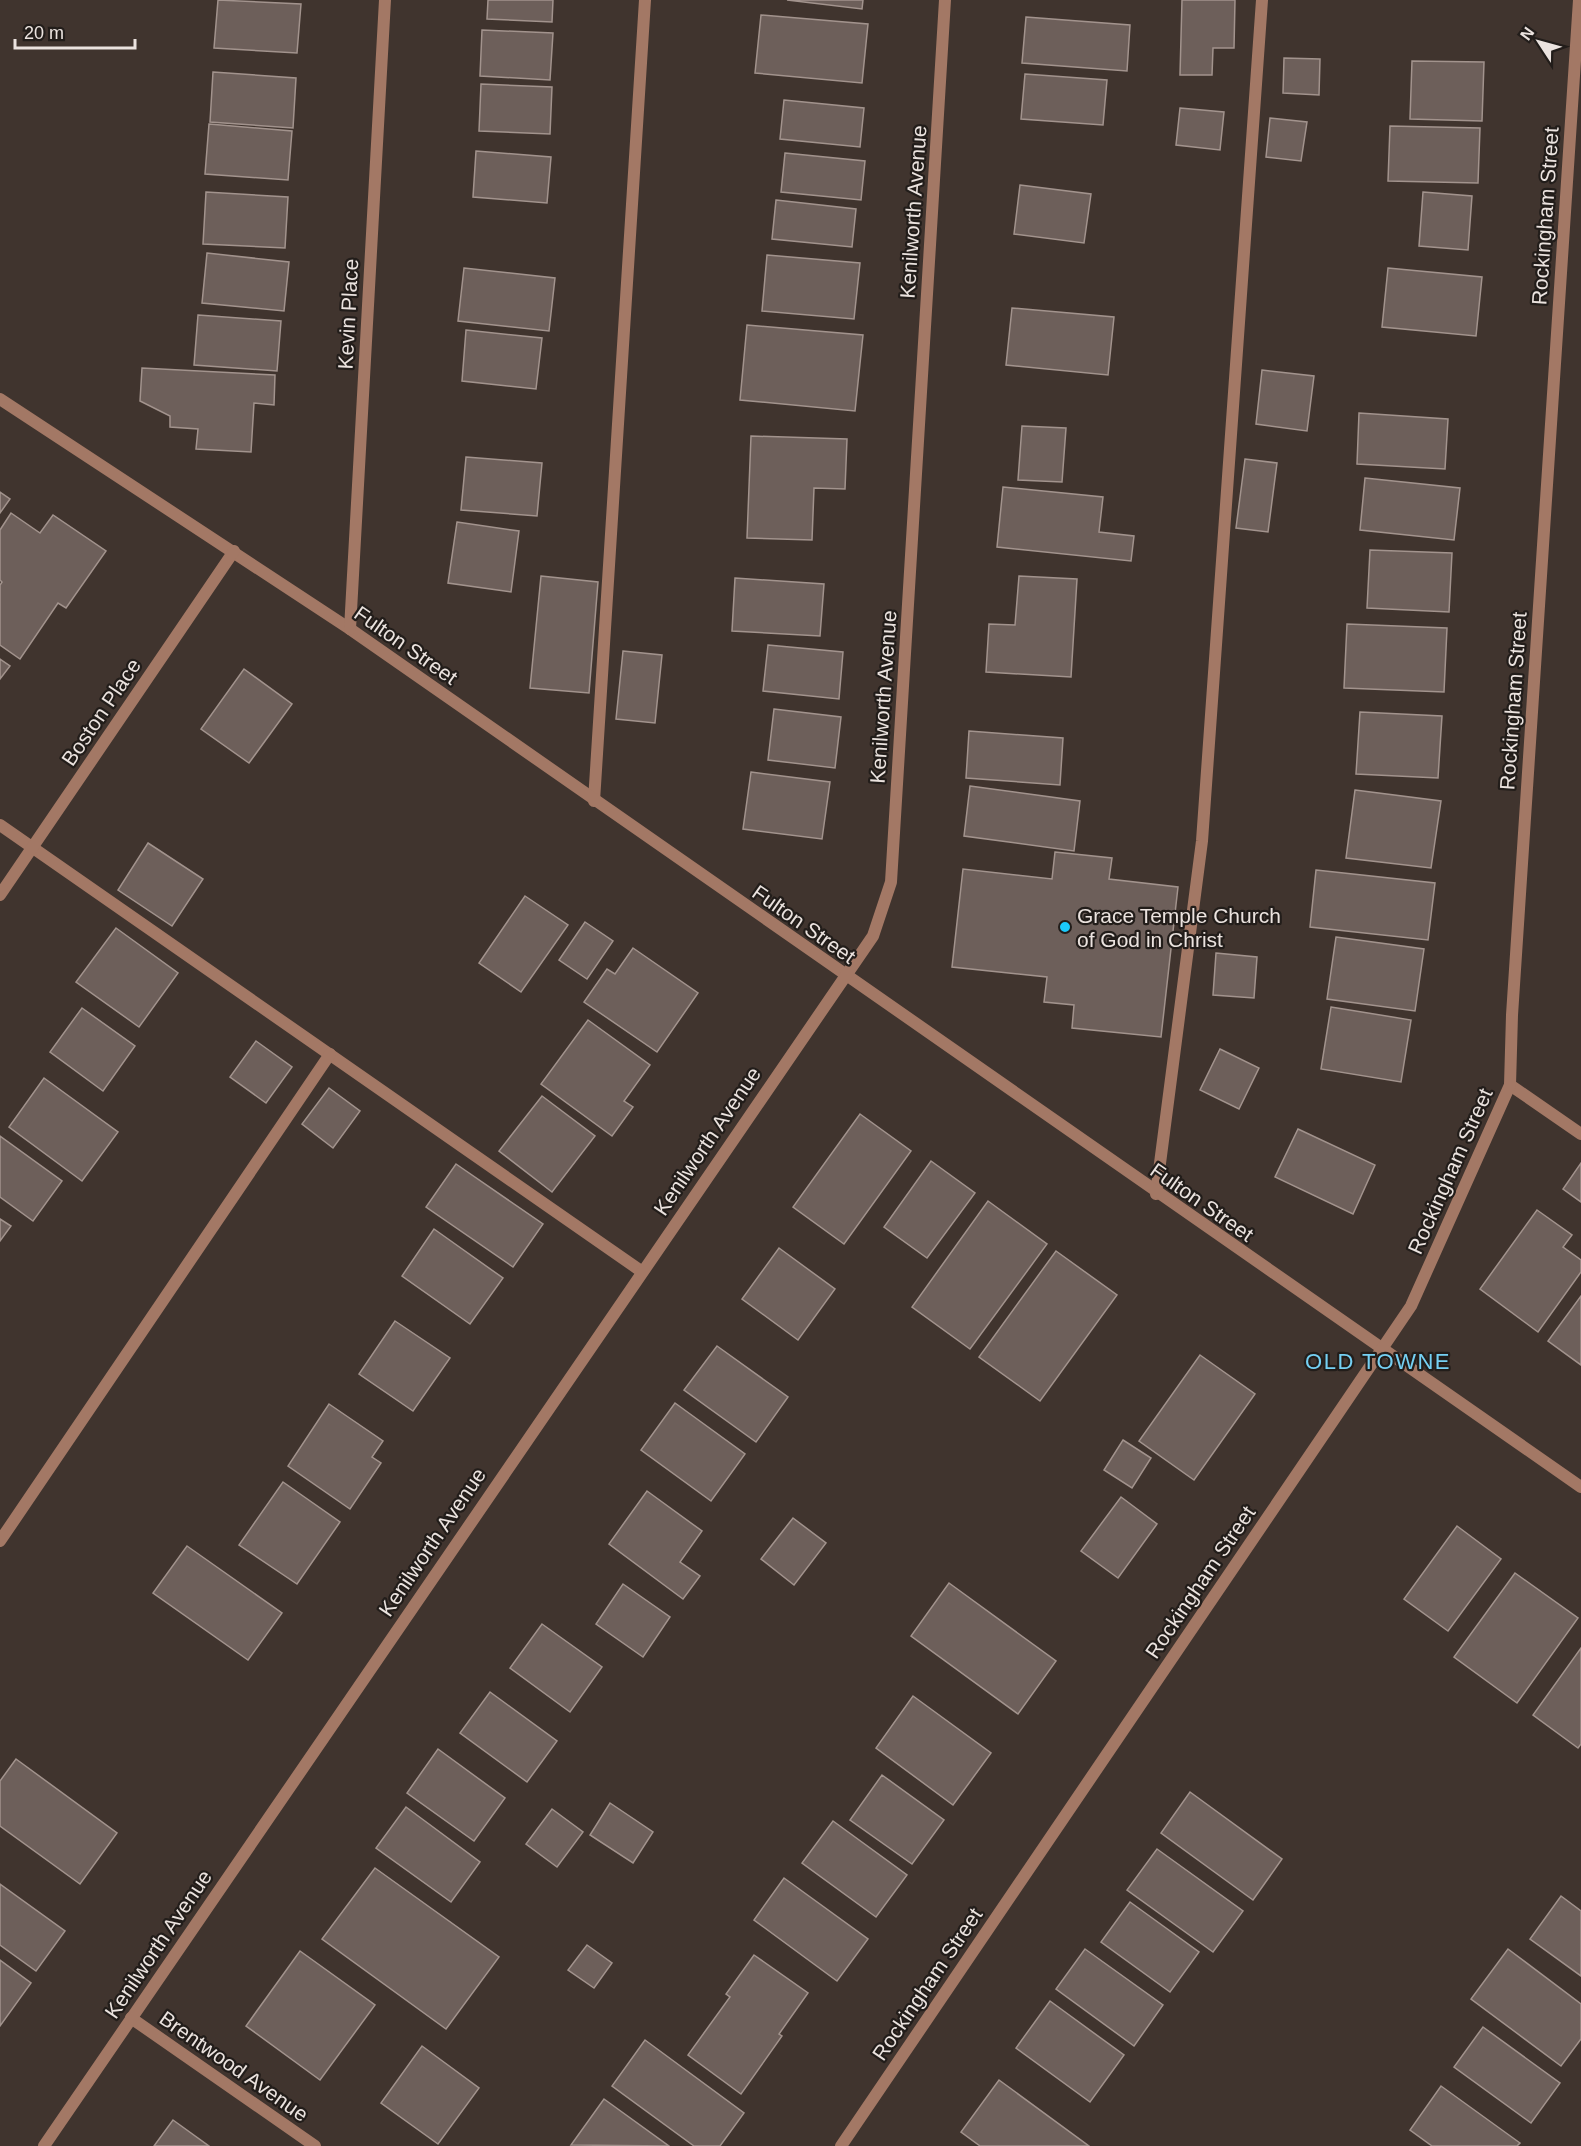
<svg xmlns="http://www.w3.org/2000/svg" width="1581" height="2146" font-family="Arial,sans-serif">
	<rect width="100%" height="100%" fill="#40342e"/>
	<g fill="#6d5f5a" stroke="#a2938d" stroke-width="1.5">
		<path d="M218 0 301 4 297 53 214 48Z"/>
		<path d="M488 0H553L552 22 487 19Z"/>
		<path d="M787 0H863L862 9Z"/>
		<path d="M1182 0H1235L1234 48H1213L1212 75H1180Z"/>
		<path d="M761 15 868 24 862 83 755 73Z"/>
		<path d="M1026 17 1130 25 1127 71 1022 63Z"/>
		<path d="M482 30 553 33 550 80 480 76Z"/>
		<path d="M1284 58 1320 59 1319 95 1283 93Z"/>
		<path d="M1412 61 1484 62 1482 121 1410 119Z"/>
		<path d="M213 72 296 78 293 128 210 122Z"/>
		<path d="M1025 74 1107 80 1103 125 1021 119Z"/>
		<path d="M481 84 552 87 550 134 479 131Z"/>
		<path d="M784 100 864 108 860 147 780 139Z"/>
		<path d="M1180 108 1224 112 1220 150 1176 145Z"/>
		<path d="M1270 118 1307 122 1301 161 1266 157Z"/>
		<path d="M209 124 292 131 288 180 205 174Z"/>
		<path d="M1390 126 1480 128 1478 183 1388 181Z"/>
		<path d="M476 151 551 157 547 203 473 197Z"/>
		<path d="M785 153 865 161 861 200 781 192Z"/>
		<path d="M1020 185 1091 194 1084 243 1014 234Z"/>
		<path d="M206 192 288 197 285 248 203 244Z"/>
		<path d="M1423 192 1472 196 1468 250 1419 246Z"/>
		<path d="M776 200 856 209 852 247 772 239Z"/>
		<path d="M207 253 289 262 284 311 202 303Z"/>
		<path d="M767 255 860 263 854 319 762 311Z"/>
		<path d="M464 268 555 278 549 331 458 321Z"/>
		<path d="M1388 268 1482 277 1476 336 1382 327Z"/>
		<path d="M1012 308 1114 317 1108 375 1006 365Z"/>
		<path d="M198 315 281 321 277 371 194 365Z"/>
		<path d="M747 325 863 335 855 411 740 400Z"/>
		<path d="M466 330 542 338 536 389 462 381Z"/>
		<path d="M142 368 275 375 274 405 254 403 251 452 196 449 198 429 170 427V416L140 401Z"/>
		<path d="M1262 370 1314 376 1307 431 1256 424Z"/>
		<path d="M1359 413 1448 419 1445 469 1357 464Z"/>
		<path d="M1022 426 1066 428 1062 482 1018 480Z"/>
		<path d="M751 436 847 439 845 489 814 488 812 540 747 538Z"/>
		<path d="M466 457 542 463 537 516 461 510Z"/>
		<path d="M1245 459 1277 463 1268 532 1236 528Z"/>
		<path d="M1365 478 1460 488 1454 540 1360 530Z"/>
		<path d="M1003 487 1103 497 1099 532 1134 536 1131 561 997 547Z"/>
		<path d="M0 492 10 499 0 513Z"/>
		<path d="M11 513 40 533 53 515 106 551 66 608 58 603 20 659 0 645V585L2 582 0 580V530Z"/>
		<path d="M457 522 519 531 511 592 448 583Z"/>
		<path d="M1370 550 1452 553 1449 612 1367 608Z"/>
		<path d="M541 576 598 582 589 693 530 688Z"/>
		<path d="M1019 576 1077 579 1071 677 986 672 989 624 1015 625Z"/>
		<path d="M735 578 824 584 820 636 732 631Z"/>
		<path d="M1347 624 1447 628 1444 692 1344 688Z"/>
		<path d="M768 645 843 652 839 699 763 691Z"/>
		<path d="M623 651 662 655 655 723 616 719Z"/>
		<path d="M0 659 10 666 0 679Z"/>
		<path d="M244 669 292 704 249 763 201 729Z"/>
		<path d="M774 709 841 717 835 768 768 760Z"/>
		<path d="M1360 712 1442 716 1438 778 1356 774Z"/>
		<path d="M969 731 1063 738 1060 785 966 778Z"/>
		<path d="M751 772 830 782 822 839 743 829Z"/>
		<path d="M970 786 1080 801 1074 851 964 836Z"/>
		<path d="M1355 790 1441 801 1431 868 1346 858Z"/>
		<path d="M148 843 203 879 172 926 118 890Z"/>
		<path d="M1055 852 1112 858 1109 879 1178 887 1161 1037 1072 1028 1074 1005 1044 1002 1047 977 952 967 963 869 1052 879Z"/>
		<path d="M1316 870 1435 883 1428 940 1310 927Z"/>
		<path d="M525 896 568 925 521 992 479 963Z"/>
		<path d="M585 922 613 941 587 979 559 960Z"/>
		<path d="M116 928 178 973 139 1027 76 982Z"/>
		<path d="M1336 937 1424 949 1415 1011 1327 999Z"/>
		<path d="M633 948 698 993 657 1052 584 1002 607 969 615 974Z"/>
		<path d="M1216 953 1257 957 1254 998 1213 995Z"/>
		<path d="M1331 1007 1411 1020 1401 1082 1321 1069Z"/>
		<path d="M82 1008 135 1046 103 1091 50 1052Z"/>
		<path d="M588 1020 650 1065 624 1101 633 1107 612 1136 541 1084Z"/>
		<path d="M256 1041 292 1067 266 1103 230 1077Z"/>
		<path d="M1220 1049 1259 1068 1239 1109 1200 1090Z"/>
		<path d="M44 1078 118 1132 82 1181 9 1127Z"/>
		<path d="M329 1088 360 1111 333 1148 302 1124Z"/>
		<path d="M542 1096 595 1136 552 1192 499 1151Z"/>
		<path d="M860 1114 911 1151 844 1244 793 1207Z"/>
		<path d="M1298 1129 1375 1165 1353 1214 1275 1177Z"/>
		<path d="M0 1136 62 1181 33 1221 0 1197Z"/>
		<path d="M931 1161 975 1193 927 1258 884 1227Z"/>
		<path d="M1581 1163V1202L1563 1189Z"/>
		<path d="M456 1164 543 1224 513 1267 426 1207Z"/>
		<path d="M988 1201 1047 1244 970 1349 912 1307Z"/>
		<path d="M1537 1210 1572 1235 1563 1247 1581 1260V1272L1538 1332 1480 1289Z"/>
		<path d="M0 1219 11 1226 0 1241Z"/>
		<path d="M434 1229 503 1278 470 1324 402 1276Z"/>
		<path d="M779 1248 835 1289 798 1340 742 1299Z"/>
		<path d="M1056 1251 1117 1295 1040 1401 979 1357Z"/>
		<path d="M1581 1296V1365L1548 1341Z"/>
		<path d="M395 1321 450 1358 413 1411 359 1374Z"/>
		<path d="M717 1346 788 1397 756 1442 684 1390Z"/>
		<path d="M1200 1355 1255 1394 1194 1480 1139 1441Z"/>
		<path d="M675 1403 745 1454 711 1501 641 1450Z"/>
		<path d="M329 1404 383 1441 372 1457 381 1463 350 1509 288 1466Z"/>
		<path d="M1123 1440 1151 1458 1132 1488 1104 1470Z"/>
		<path d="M283 1482 340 1522 297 1584 239 1545Z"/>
		<path d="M647 1491 702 1531 680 1562 700 1576 683 1599 609 1544Z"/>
		<path d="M1121 1497 1157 1524 1118 1578 1081 1551Z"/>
		<path d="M793 1518 826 1543 794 1585 761 1559Z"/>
		<path d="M1457 1526 1501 1559 1448 1631 1404 1599Z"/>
		<path d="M187 1546 282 1613 248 1660 153 1593Z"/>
		<path d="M1515 1573 1578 1618 1517 1703 1454 1657Z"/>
		<path d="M949 1583 1056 1661 1018 1714 911 1636Z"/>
		<path d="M623 1584 670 1617 643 1657 596 1624Z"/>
		<path d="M542 1624 602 1667 570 1712 510 1668Z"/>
		<path d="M1581 1648V1744L1578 1748 1533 1715Z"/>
		<path d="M490 1692 557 1741 527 1782 460 1733Z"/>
		<path d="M913 1696 991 1753 953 1805 876 1748Z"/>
		<path d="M438 1749 505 1798 474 1841 407 1793Z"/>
		<path d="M16 1759 117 1833 80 1884 0 1826V1781Z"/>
		<path d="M882 1775 944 1820 912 1864 850 1820Z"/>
		<path d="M1190 1792 1282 1859 1253 1900 1161 1833Z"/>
		<path d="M610 1803 653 1832 633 1863 590 1835Z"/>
		<path d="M406 1807 480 1862 451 1902 376 1848Z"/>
		<path d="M552 1809 583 1832 557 1867 526 1844Z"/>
		<path d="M833 1821 907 1875 876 1917 802 1863Z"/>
		<path d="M1157 1849 1243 1911 1213 1952 1127 1890Z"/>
		<path d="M375 1868 499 1957 446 2029 322 1939Z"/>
		<path d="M784 1878 868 1939 837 1981 754 1920Z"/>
		<path d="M0 1884 65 1931 36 1971 0 1945Z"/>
		<path d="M1561 1896 1581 1911V1976L1530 1939Z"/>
		<path d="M1130 1902 1199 1952 1170 1992 1101 1942Z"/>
		<path d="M587 1945 612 1963 594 1988 568 1970Z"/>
		<path d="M1085 1949 1163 2005 1134 2046 1056 1989Z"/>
		<path d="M1508 1949 1581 2004V2039L1561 2066 1471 1999Z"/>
		<path d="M300 1951 375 2005 320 2080 246 2026Z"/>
		<path d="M754 1955 808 1993 779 2034 782 2036 741 2094 688 2055 730 1997 726 1994Z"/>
		<path d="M0 1960 31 1983 0 2026Z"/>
		<path d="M1050 2001 1124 2055 1090 2102 1016 2048Z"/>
		<path d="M1483 2027 1560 2083 1531 2123 1454 2067Z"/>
		<path d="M645 2040 744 2113 720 2146H694L612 2086Z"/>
		<path d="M422 2046 479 2088 438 2144 381 2103Z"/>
		<path d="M999 2080 1089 2146H980L961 2132Z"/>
		<path d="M1441 2086 1520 2143 1517 2146H1432L1410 2130Z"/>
		<path d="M604 2099 669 2146 571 2145Z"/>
		<path d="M173 2120 209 2146H154Z"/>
	</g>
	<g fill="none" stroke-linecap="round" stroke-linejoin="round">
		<g stroke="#a37865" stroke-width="12">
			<path d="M594 801 645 0"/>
			<path d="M0 825 641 1271"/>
			<path d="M1510 1085 1581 1134"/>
			<path d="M1156 1194 1202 841 1262 0"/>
			<path d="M0 1541 330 1054"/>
		</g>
		<g stroke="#a37865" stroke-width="12">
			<path d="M0 399 350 629 1581 1487"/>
			<path d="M350 629 385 0"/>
			<path d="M0 895 234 551"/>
			<path d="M131 2018 315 2146"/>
			<path d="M44 2146 873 936 891 882 945 0"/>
			<path d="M841 2146 1411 1306 1510 1085 1512 1015 1579 0"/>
		</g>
	</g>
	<circle fill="#1bcafc" stroke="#221d1a" stroke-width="2" cx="1065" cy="927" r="6"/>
	<g text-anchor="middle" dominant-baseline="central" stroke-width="4.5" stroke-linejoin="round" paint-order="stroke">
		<g font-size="21" fill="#ebe3df" stroke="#221d1a">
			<text transform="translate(913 212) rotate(-86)">Kenilworth Avenue</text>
			<text transform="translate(1545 216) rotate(-86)">Rockingham Street</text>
			<text transform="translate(348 314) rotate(-87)">Kevin Place</text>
			<text transform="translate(406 645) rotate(35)">Fulton Street</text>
			<text transform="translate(883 697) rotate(-86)">Kenilworth Avenue</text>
			<text transform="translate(1513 701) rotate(-86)">Rockingham Street</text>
			<text transform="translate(101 712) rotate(-56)">Boston Place</text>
			<text transform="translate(804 924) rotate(35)">Fulton Street</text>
			<text transform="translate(707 1141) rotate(-56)">Kenilworth Avenue</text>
			<text transform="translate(1450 1171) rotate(-66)">Rockingham Street</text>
			<text transform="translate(1202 1202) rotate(35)">Fulton Street</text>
			<text transform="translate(432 1542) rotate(-56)">Kenilworth Avenue</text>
			<text transform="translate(1200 1582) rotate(-56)">Rockingham Street</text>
			<text transform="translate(158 1944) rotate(-56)">Kenilworth Avenue</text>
			<text transform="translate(927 1984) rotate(-56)">Rockingham Street</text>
			<text transform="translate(234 2066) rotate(35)">Brentwood Avenue</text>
		</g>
		<g font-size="21" fill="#ebe3df" stroke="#221d1a" text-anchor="start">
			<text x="1077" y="915">Grace Temple Church<tspan x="1077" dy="24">of God in Christ</tspan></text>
		</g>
		<g font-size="22" letter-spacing="1.5" fill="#75d0f3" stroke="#221d1a">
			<text x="1378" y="1361">OLD TOWNE</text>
		</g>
	</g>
	<g transform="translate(1539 42) rotate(306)" stroke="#221d1a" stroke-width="4.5" paint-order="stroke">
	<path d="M0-4.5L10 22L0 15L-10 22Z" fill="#ebe3df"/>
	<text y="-9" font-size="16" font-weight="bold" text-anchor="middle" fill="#ebe3df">N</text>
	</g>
	<path d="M15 39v9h120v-9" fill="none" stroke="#ebe3df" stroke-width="3"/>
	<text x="24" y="39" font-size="18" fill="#ebe3df" stroke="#221d1a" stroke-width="4.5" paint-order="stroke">20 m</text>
</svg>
